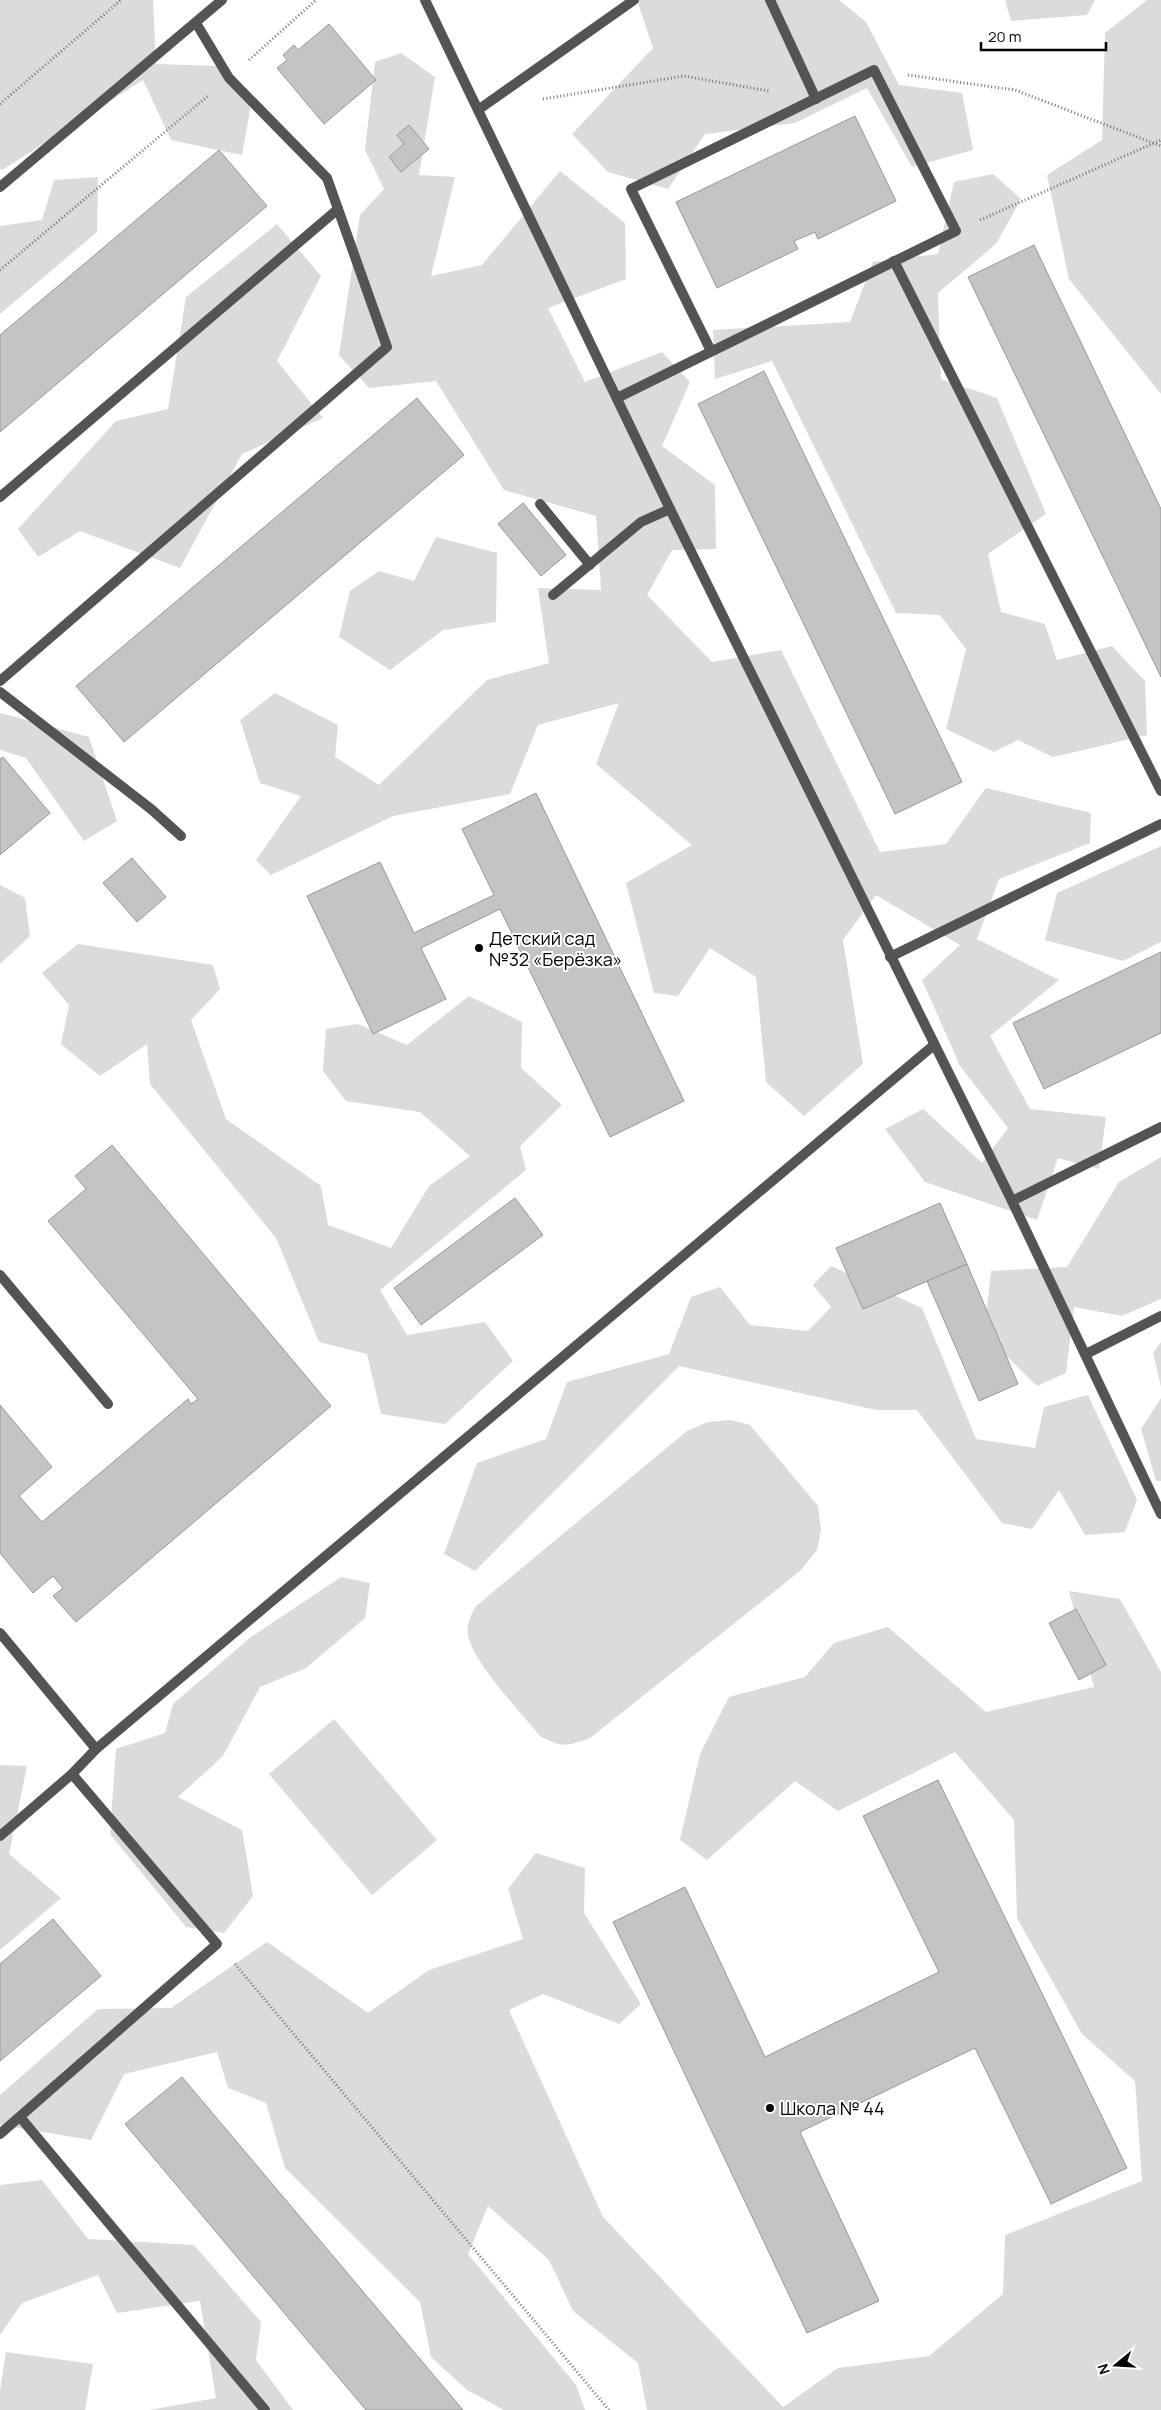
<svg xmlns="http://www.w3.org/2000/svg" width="1161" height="2410" font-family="Manrope,sans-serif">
	<rect width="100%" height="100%" fill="#fff"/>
	<g fill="#dbdbdb">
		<path d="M0 0H153L156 64 218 66 251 104 242 155 171 140 143 80 2 170 0 169Z"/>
		<path d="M637 0H839L866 22 899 85 962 93 973 150 912 167 867 88 795 123 705 134 668 189 608 172 572 134 653 48Z"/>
		<path d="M1005 0H1095L1087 15 1011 21Z"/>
		<path d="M1147 0H1161V394L1069 279 1047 175 1102 140 1105 33Z"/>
		<path d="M401 53 435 77 419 175 455 177 431 276 482 265 560 171 625 223 626 279 548 308 585 382 662 352 690 382 662 446 715 485 716 549 672 550 647 595 712 662 781 650 880 852 946 844 986 788 1091 813 1090 843 999 879 977 939 1059 980 990 1036 1030 1109 1106 1117 1099 1169 1058 1158 1037 1220 925 1182 885 1129 923 1109 982 1163 1008 1128 960 1066 922 980 960 945 876 895 843 940 863 1064 804 1116 766 1082 756 977 710 948 678 996 654 993 626 883 692 845 596 764 619 703 538 725 510 794 393 816 271 875 256 860 301 796 260 783 240 720 275 693 338 725 335 757 379 785 487 680 549 663 538 588 601 590 596 516 504 490 436 381 369 388 339 355 360 215 384 189 365 150 375 62Z"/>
		<path d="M993 174 1021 199 996 244 938 293 941 379 997 398 1046 514 988 554 1001 612 1045 624 1057 660 1112 646 1145 681 1147 735 1053 757 1018 740 994 752 946 729 966 649 940 615 896 613 772 361 715 379 713 330 850 322 873 262 938 254 954 182Z"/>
		<path d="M98 177 97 232 0 314V226L42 220 54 180Z"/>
		<path d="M277 224 321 276 277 361 323 418 242 454 180 568 80 531 38 557 18 529 116 421 168 409 186 297Z"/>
		<path d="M436 537 497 553 496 622 443 630 390 670 339 637 350 591 379 571 414 581Z"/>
		<path d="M0 713 89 737 117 821 84 841 26 758 0 750Z"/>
		<path d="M1161 846V942L1123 961 1045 940 1057 893Z"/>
		<path d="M0 885 25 898 30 936 0 964Z"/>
		<path d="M78 944 213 965 220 989 191 1020 226 1119 321 1186 328 1225 391 1248 429 1186 470 1156 420 1112 346 1101 323 1071 326 1029 358 1024 407 1045 469 996 522 1022 521 1068 562 1105 520 1146 526 1170 380 1290 407 1335 485 1322 513 1361 445 1424 381 1414 367 1354 319 1342 276 1238 150 1084 147 1044 100 1076 61 1044 69 1005 42 973Z"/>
		<path d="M1161 1157V1299L1122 1316 1074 1307 1066 1373 1037 1386 984 1334 991 1271 1067 1267 1119 1182Z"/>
		<path d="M831 1266 922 1308 976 1439 1035 1448 1044 1407 1088 1395 1137 1500 1125 1532 1085 1535 1059 1490 1032 1529 1002 1523 917 1410H876L679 1366 475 1571 444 1554 477 1463 546 1439 567 1382 669 1354 691 1297 720 1287 750 1325 808 1331 831 1307 813 1285Z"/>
		<path d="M1161 1342V1387L1153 1353Z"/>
		<path d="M1161 1398V1481H1156L1141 1429Z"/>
		<path d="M730 1420 750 1425 818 1506 821 1530 817 1550 800 1571 590 1738C568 1746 561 1748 540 1736 521 1712 473 1663 468 1635 466 1625 471 1615 476 1606L687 1431 708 1422Z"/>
		<path d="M341 1577 370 1583 365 1618 306 1668 260 1687 223 1756 178 1797 242 1830 253 1896 224 1933 186 1927 110 1834 116 1749 165 1733 173 1704 251 1637Z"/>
		<path d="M1069 1591 1120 1599 1161 1672V2410H647L638 2363 573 2311 549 2260 488 2206 468 2254 576 2385 585 2410H504L467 2390 431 2357 420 2302 285 2168 266 2103 228 2088 217 2052 124 2074 91 2140 0 2125V2095L98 2009 171 2008 267 1942 368 2013 429 1970 523 1939 508 1889 536 1853 585 1868 584 1913 641 2004 619 2024 543 1994 509 2010 603 2217 783 2407 838 2368 929 2356 1003 2294 1005 2235 1142 2181 1135 2081 1082 2034 1017 1918 1014 1820 955 1752 838 1811 795 1781 707 1860 680 1840 700 1754 729 1697 805 1677 834 1643 888 1627 986 1712 1094 1687Z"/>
		<path d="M334 1719 437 1840 372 1895 269 1774Z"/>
		<path d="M0 1765 27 1766 9 1854 61 1898 0 1950Z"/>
		<path d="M42 2180 88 2239 194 2245 261 2322 256 2360 293 2410H149L216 2398 200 2301 117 2313 98 2275 22 2303 0 2335V2185Z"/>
		<path d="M6 2352 93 2364 85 2410H0V2390Z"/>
	</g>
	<g fill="#c4c4c4" stroke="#989898">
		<path d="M329 24 376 80 324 124 277 68 287 60 283 55 294 45 298 50Z"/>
		<path d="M855 116 896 201 818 239 815 232 794 241 798 249 717 288 676 202Z"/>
		<path d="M409 125 429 149 401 172 389 157 404 144 397 135Z"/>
		<path d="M219 150 267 206 0 432V335Z"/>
		<path d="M1034 245 1161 509V677L968 277Z"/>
		<path d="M764 371 962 782 895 814 698 404Z"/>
		<path d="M417 398 464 455 124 742 76 686Z"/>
		<path d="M523 503 566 555 541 576 498 524Z"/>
		<path d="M3 757 50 813 0 855V759Z"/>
		<path d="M536 793 684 1101 610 1137 500 909 421 948 446 999 373 1034 307 896 380 862 414 933 494 895 462 829Z"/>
		<path d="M132 858 166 897 137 922 103 883Z"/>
		<path d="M1161 952V1033L1044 1089 1013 1023Z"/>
		<path d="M112 1145 331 1406 76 1622 53 1596 63 1588 53 1576 33 1593 0 1553V1405L52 1467 19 1496 42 1522 188 1399 191 1404 198 1399 48 1221 86 1189 75 1176Z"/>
		<path d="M515 1198 543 1235 421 1325 394 1288Z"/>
		<path d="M940 1203 967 1264 863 1309 836 1248Z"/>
		<path d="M967 1264 1018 1384 979 1401 927 1281Z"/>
		<path d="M1076 1609 1106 1665 1079 1680 1049 1623Z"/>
		<path d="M938 1780 1127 2168 1051 2204 975 2048 800 2132 879 2301 807 2333 613 1922 685 1887 765 2057 939 1972 863 1816Z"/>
		<path d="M53 1919 101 1976 0 2061V1964Z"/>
		<path d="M182 2077 463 2410H366L125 2124Z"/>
	</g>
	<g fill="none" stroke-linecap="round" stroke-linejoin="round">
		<g stroke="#767676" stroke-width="3" stroke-dasharray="1 2.5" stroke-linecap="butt">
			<path d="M249 60 316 0"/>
			<path d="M908 75 1015 90 1161 146"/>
			<path d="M543 99 684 76 769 91"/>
			<path d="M0 104 121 0"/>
			<path d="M980 220 1161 140"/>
			<path d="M0 270 209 95"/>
			<path d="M235 1964 609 2410"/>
		</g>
		<g stroke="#545454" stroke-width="10">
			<path d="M425 0 670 509 1012 1201 1161 1514"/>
			<path d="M770 0 816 99"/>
			<path d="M478 110 634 0"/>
			<path d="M894 261 1161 791"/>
			<path d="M617 398 956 231 874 70 631 189 711 351"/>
			<path d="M0 497 338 209"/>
			<path d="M540 504 590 565"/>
			<path d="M553 595 641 522 670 509"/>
			<path d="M0 681 387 347 327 178 229 78 196 23"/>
			<path d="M0 692 151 809 181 836"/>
			<path d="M890 957 1161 824"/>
			<path d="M1012 1201 1161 1127"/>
			<path d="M0 1275 108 1404"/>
			<path d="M1086 1354 1161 1316"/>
			<path d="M0 1633 96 1749"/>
			<path d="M0 1836 72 1774 96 1749 934 1045"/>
			<path d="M20 2117 265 2410"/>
			<path d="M0 2134 217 1944 72 1774"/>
		</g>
		<path stroke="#545454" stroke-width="10" d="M0 187 222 0"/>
	</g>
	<g fill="#000" stroke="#fff" stroke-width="2">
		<circle cx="479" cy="948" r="5"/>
		<circle cx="770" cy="2108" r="5"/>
	</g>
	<g text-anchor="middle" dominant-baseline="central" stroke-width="4" stroke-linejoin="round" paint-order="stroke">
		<g font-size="18" fill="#000" stroke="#fff" text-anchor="start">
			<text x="489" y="938">Детский сад<tspan x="489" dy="21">№32 «Берёзка»</tspan></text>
			<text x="780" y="2108">Школа № 44</text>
		</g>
	</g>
	<g transform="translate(1116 2365) rotate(252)" stroke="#ffffff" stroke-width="4" paint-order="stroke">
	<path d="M0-4L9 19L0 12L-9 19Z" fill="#000000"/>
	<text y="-8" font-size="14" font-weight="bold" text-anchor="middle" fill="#000000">N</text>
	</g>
	<path d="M981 42v8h125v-8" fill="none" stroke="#000000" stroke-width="2.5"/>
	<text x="988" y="42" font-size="15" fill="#000000" stroke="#ffffff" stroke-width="4" paint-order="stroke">20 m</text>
</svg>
